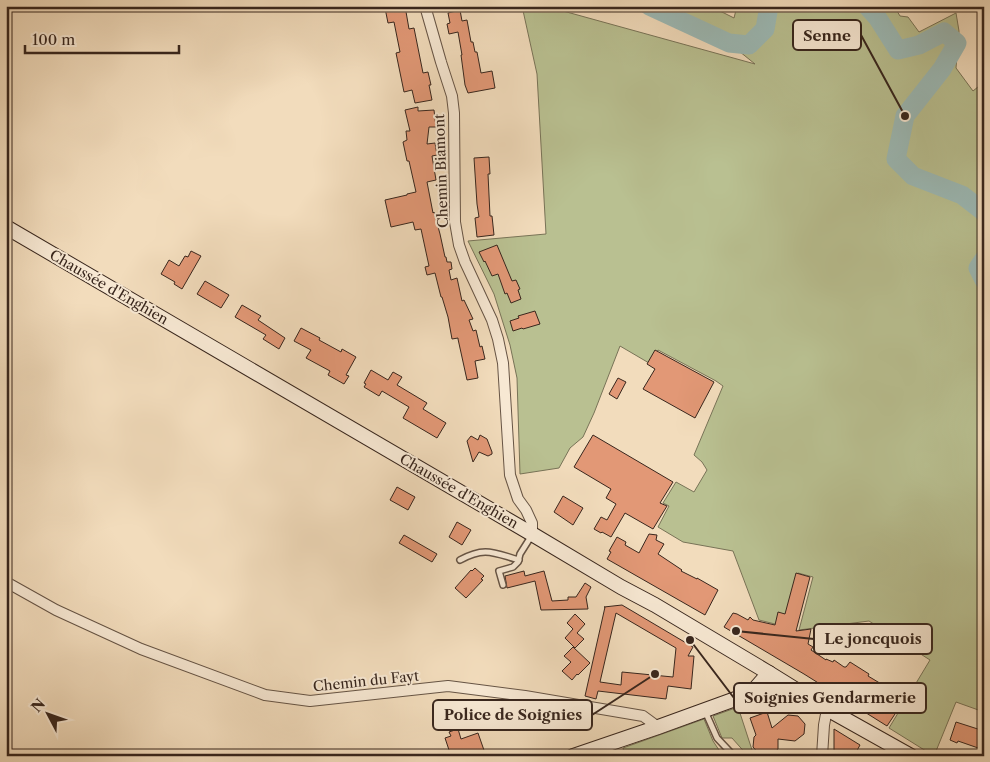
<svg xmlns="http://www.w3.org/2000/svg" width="990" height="762" font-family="'Libre Caslon Text',serif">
	<rect width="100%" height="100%" fill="#f2dcbc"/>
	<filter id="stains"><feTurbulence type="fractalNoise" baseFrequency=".004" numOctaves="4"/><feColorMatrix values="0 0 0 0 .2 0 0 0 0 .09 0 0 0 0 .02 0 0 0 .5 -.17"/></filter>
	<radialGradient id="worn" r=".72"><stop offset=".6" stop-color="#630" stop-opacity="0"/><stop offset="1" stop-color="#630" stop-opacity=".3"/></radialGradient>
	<g fill="#b9c091" stroke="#787357">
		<path d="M522 6H545L755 64 729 43 649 6H710L734 18 737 6H894L900 16 908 17 919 32 956 13 959 31 956 68 973 91 984 82V712L956 702 934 756 889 728 930 660 869 621 799 630 813 577 798 573 783 626 759 620 733 551 683 542 658 527 669 506 663 503 676 482 694 492 707 470 702 462 694 455 723 386 716 381 658 350 649 363 620 346 594 413 583 437 570 448 559 468 520 474 517 378 510 345 494 294 468 241 546 234 537 74Z"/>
		<path d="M738 707 754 756H748L732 738H722L713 716Z"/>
		<path d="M704 719 713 741 723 756H625L623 748Z"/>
	</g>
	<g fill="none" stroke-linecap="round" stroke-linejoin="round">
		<g stroke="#9cbab6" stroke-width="19">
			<path d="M649 6 729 43 749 45 765 29 769 6"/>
			<path d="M867 6 877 17 898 50 919 45 944 32 957 43 942 69 905 116 896 159 913 176 962 195 984 212"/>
			<path d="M984 259 978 268 984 280"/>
		</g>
	</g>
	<g fill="#e29876" stroke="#38261d" fill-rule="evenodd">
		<path d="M395 6H405L409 29 414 28 423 73 428 72 431 85H429L432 100 415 103 412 90 404 92 396 53 400 52 394 22 388 23 385 8Z"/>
		<path d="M460 10 462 21 467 20 471 42H473L475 52H477L481 73 492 71 495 88 468 93 465 85 461 55H462L458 32 449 34 447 24 450 23 448 13Z"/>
		<path d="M418 107V111L434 110 436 127H429L427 144 435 143 437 155 432 156 436 180 427 182 433 213 434 212 440 234 445 257H446L447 262H451L452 269 449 270 451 280 457 278 462 301 464 300 473 319 469 320 473 331 476 330 480 347 482 346 485 359 475 361 478 378 467 380 458 339V338L452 339 448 317 442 297H441L435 273 427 275 425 267 429 266 421 229 415 230 413 222 391 227 385 200 407 195V194L416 192 409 161H407L403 142 407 140 406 131H410L405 110Z"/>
		<path d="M489 157 490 174H488L490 216H492L494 235 477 237 475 218 479 217 477 204 474 158Z"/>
		<path d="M497 245 512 281 516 280 520 289 518 290 521 299 511 303 507 293 505 294 498 274 492 276 485 261 484 262 479 252Z"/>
		<path d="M191 251 201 256 182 289 174 284 175 282 161 274 169 260 179 266 185 256 188 257Z"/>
		<path d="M205 281 229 295 221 308 197 294Z"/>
		<path d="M242 305 261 316 258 320 285 338 279 349 263 339 266 335 235 317Z"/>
		<path d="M535 311 540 324 523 329 522 328 513 331 510 321 519 318 518 316Z"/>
		<path d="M301 328 320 338 319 340 341 352 342 349 356 357 346 375 349 376 344 384 328 375 330 371 306 358 311 350 294 341Z"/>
		<path d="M655 350 714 382 695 418 643 389 655 369 647 364Z"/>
		<path d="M371 370 388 380 393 372 402 377 397 385 427 403 423 409 446 423 437 438 403 418 409 407 382 391 379 396 364 387 366 384 364 383Z"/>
		<path d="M618 378 626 382 617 399 609 394Z"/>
		<path d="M480 435 487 439 492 452V454L488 456 479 452 473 462 467 441 471 436 478 440Z"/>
		<path d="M593 435 673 482 660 503 667 506 653 529 625 513 611 537 602 532 601 533 594 529 601 517 607 520 616 504 606 498 611 489 574 467Z"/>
		<path d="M397 487 415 497 408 510 390 500Z"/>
		<path d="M563 496 583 508 573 525 554 512Z"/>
		<path d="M457 522 471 530 462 545 449 537Z"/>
		<path d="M649 534 657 535 656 540 664 544 658 554 682 570 681 571 697 579V578L718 590 705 615 607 559 611 552 609 551 617 537 626 542 625 545 639 553Z"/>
		<path d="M404 535 437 554 432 562 399 543Z"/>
		<path d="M475 568 484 576 481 579 483 580 466 598 455 588 471 570 472 571Z"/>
		<path d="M524 571 525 576 544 571 552 601 568 600V597H576L585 583 591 587 586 597 588 609 541 610 535 581 507 588 505 576Z"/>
		<path d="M796 573 810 577 796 631 811 629 808 644 813 647 811 650 826 660V659L833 662 834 660 844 667H846L850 662 869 674 868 676 888 688 887 690 900 698 892 711 895 714 887 726 804 674 724 627 733 613 737 614 748 620 750 617 753 620 775 625 778 612 785 614Z"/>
		<path d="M622 605 693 647 688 656H694L691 689 668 686 666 699 598 691 596 699 585 696 605 607H604ZM616 613 676 648 673 677 622 672 621 685 600 682Z"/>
		<path d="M575 614 585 624 577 633 584 639 575 648 565 638 573 629 567 623Z"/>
		<path d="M573 647 590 663 578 675 577 674 572 680 562 671 571 662 564 656Z"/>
		<path d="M767 712 772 728 788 715 798 716 805 724 804 734 795 741 778 739V749L770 756 760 755 753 747 754 737 756 735 750 718Z"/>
		<path d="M956 722 984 731V750L958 741 957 743 950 740Z"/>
		<path d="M458 729 461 739 478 733 486 756H451L445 738 451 736 449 732Z"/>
		<path d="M834 729 860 745 854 756H834Z"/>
	</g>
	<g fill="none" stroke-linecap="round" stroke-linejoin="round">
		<g stroke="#665445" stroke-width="8">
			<g id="lane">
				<path d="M460 560C485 546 494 553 519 560"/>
				<path d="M503 585 499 571 513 567 518 562 520 554 532 535"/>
				<path d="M705 711 717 738 734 756"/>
			</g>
		</g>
		<g stroke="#665445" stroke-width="12">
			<g id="street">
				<path d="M425 6 441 62 452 96 454 113 455 222 459 245 465 262 492 320 498 339 503 363 510 475 518 499 526 510 532 523V534"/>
				<path d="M6 582 56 610 141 649 265 695 310 701 448 686 525 696 643 716 658 727"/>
				<path d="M822 756 824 725 827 709"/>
			</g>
		</g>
		<g stroke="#38261d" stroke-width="16">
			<g id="secondary">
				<path d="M6 227 532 534 621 587 655 605 769 673 827 709 911 756"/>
				<path d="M573 756 658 727 738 698 754 690 769 673"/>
			</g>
		</g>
		<use href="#lane" stroke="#f7e8d3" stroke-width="5"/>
		<use href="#street" stroke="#f7e8d3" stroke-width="10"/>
		<use href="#secondary" stroke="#f7e8d3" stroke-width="14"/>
	</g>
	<g text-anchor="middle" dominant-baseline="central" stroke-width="4" stroke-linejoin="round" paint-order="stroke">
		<g font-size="14" fill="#38261d" stroke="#f7e8d3">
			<text transform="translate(441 171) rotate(-92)">Chemin Biamont</text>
			<text transform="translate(109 287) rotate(30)">Chaussée d'Enghien</text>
			<text transform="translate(459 491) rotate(30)">Chaussée d'Enghien</text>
			<text transform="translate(366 681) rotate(-6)">Chemin du Fayt</text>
		</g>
	</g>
	<path fill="none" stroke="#38261d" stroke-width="2" d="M905 116L861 35M736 631L814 639M690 640L734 698M655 674L592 715"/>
	<g fill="#38261d" stroke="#f7e8d3" stroke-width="2">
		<circle cx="905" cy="116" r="5"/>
		<circle cx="736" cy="631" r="5"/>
		<circle cx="690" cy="640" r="5"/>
		<circle cx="655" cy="674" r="5"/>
	</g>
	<g fill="#f7e8d3" stroke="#38261d" stroke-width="2">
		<rect x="793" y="20" width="68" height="30" rx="5"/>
		<rect x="814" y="624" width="118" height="30" rx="5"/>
		<rect x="734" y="683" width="192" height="30" rx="5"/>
		<rect x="433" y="700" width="159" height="30" rx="5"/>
	</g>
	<g font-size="15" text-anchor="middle" font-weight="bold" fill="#38261d">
		<text x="827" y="41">Senne</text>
		<text x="873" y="644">Le joncquois</text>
		<text x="830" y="703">Soignies Gendarmerie</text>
		<text x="513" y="720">Police de Soignies</text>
	</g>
	<rect width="990" height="762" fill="none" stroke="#f2dcbc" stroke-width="25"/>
	<rect x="8" y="8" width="975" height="747" fill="none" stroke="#38261d" stroke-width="2.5"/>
	<rect x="12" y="12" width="965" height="737" fill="none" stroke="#38261d"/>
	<g transform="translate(48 714) rotate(311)" stroke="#f7e8d3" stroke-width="4" paint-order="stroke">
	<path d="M0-4L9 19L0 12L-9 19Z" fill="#38261d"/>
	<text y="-8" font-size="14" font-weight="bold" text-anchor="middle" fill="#38261d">N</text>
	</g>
	<path d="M25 45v8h154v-8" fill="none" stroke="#38261d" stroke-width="2.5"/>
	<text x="32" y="45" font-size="15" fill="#38261d" stroke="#f7e8d3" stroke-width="4" paint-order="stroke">100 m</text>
	<rect width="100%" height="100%" filter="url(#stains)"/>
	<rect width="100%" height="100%" fill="url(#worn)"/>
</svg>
